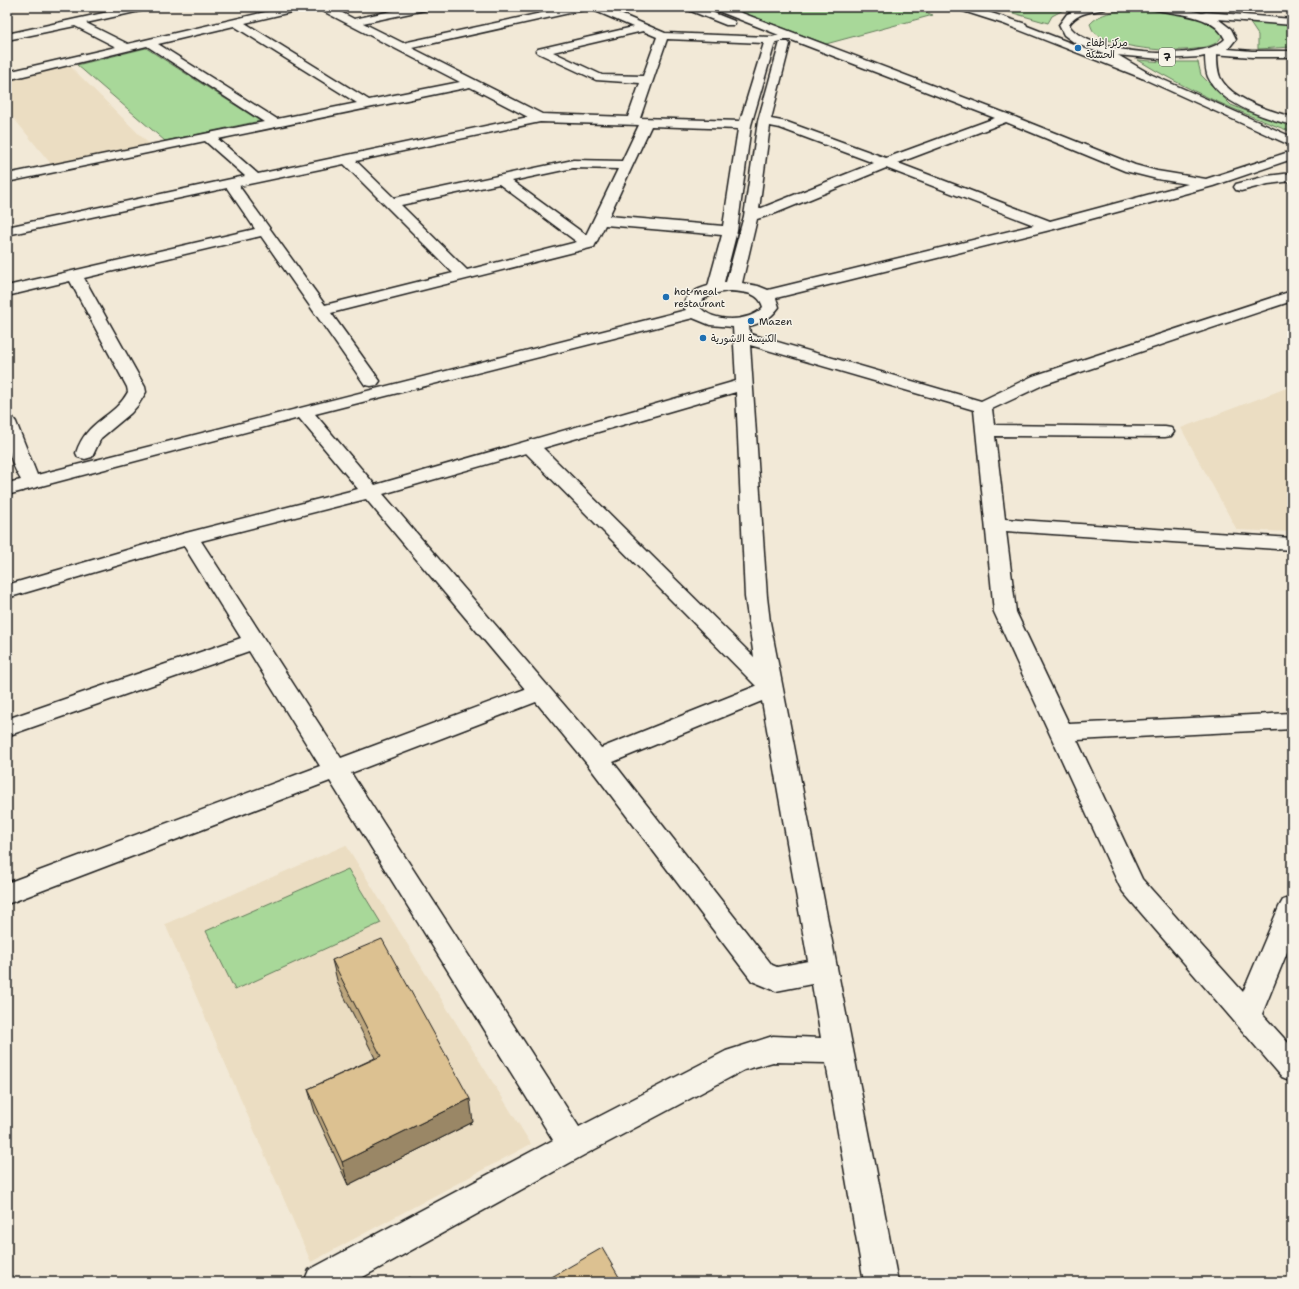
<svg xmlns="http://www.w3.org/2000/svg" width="1299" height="1289" font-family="'Shantell Sans','Playpen Sans Arabic',sans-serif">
	<rect width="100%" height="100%" fill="#f2e9d7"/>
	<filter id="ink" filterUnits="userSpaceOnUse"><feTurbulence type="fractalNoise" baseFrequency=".025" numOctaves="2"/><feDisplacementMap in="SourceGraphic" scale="8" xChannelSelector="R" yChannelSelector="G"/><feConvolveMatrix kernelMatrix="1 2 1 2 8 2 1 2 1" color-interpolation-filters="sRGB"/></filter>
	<g filter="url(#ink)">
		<g fill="#ebddc2">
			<path d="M70 66 149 144 51 164 7 110V81Z"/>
			<path d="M1292 386V532L1237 530 1181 428Z"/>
			<path d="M346 845 531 1144 311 1262 165 924Z"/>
		</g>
		<g fill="#a8d899" stroke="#627a5a">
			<path d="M728 7H911L933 15 826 44Z"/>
			<path d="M992 7H1069L1052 16 1048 23Z"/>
			<path d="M1153 10C1175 13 1211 14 1223 35 1220 38 1218 43 1214 44 1191 56 1114 50 1094 32 1092 30 1091 26 1090 24 1105 7 1133 11 1153 10Z"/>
			<path d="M1248 20 1292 24V47L1258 49V35Z"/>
			<path d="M146 48 260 121 165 141 77 65Z"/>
			<path d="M1138 60 1163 62H1198L1201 75 1231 105 1264 118 1292 126V132C1238 112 1186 90 1138 60Z"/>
			<path d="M348 869 381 923 235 990 206 931Z"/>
		</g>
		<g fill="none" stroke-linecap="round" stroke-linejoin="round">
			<g stroke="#1c1c1c" stroke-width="3">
				<g id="minor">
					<path d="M131 7H150L149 9 86 23 128 44 287 7H305L304 9 245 23 369 100 460 82 319 9 318 7H331L354 19 410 7H430L425 10 363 23 403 43 569 7H588L583 10 412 48 542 114 628 117 640 83 596 80 538 53 536 51 538 49 633 27 591 9 590 7H604L665 33 772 37 779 35 713 9 712 7H726L1010 115 1135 165 1157 171 1206 179 1292 151V159L1213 186 1054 229 776 298 779 307C771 318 763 323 749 326L750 334 981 401 1033 376 1292 291V301L1045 384 992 409 994 425 1165 427 1171 428 1174 432 1171 436 1165 437 995 436 1005 519 1292 538V550L1006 531 1016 612 1069 724 1292 713V729L1077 740 1142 879 1243 992 1279 907 1283 900 1292 897V940L1262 1014 1292 1047V1081L1282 1077 1123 892 1119 885 994 612 974 410 750 345 767 597 770 622 898 1282H864L826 1063 773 1062 744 1070 584 1155 354 1282H304L309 1270 553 1140 330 781 7 904V883L320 766 249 651 7 736V719L241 638 184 546 7 598V585L182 534 358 489 299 418 7 495V483L21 480C7 456 7 443 7 417L13 418 16 422 37 475 686 310 683 306C686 294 697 289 708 286L722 235 605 225 594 247 331 313 380 381 377 385 371 386 365 385 261 236 84 278 145 387 146 392 138 405 131 413 101 438 92 457 85 459 78 457 76 453C87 419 113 419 128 392L127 387 70 281 7 296V286L255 229 227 188 7 235V227L245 176 205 141 7 182V174L264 122 147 46 7 80V72L116 47 75 26 7 40V34ZM234 26 357 103 277 119 158 44ZM643 31 657 37 643 76 602 75 553 52ZM667 39 764 43 740 121 640 118ZM789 39 995 118 886 158 787 122 771 119 790 44 788 42H780L758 121 744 216 726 282H724L737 231 751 125 774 46 776 42ZM470 87 528 117 258 174 218 139ZM540 122 639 125 622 161 573 160 394 198 356 161ZM1006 122 1125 171 1157 179 1188 184 1050 221 898 163ZM651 126 738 129 723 226 609 216ZM770 126 780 128 874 163 759 209ZM344 164 453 273 325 305 239 186ZM573 168 618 169 586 235 512 181ZM886 168 1034 225 768 290 758 286 742 283 757 219 776 213ZM499 184 577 242 467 270 401 205ZM729 291C743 292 759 292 763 307 750 323 711 323 699 306L700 302C708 295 719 292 729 291ZM693 318 710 325 733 327 736 381 375 485 315 414ZM736 392 745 597 754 657 543 448ZM526 453 756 686 601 748 383 494ZM366 499 525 689 341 758 201 541ZM762 701 808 961 777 967 772 965 613 762ZM536 702 588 765 752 981 776 991 812 984 821 1038 773 1036 726 1051 579 1127 351 773Z"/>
					<path d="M685 7H699L734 21 735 23 734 25H726L686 9Z"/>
					<path d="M1099 44 1150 74 1292 137V146L1142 78 1095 49 1093 47 1095 45Z"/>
					<path d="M1211 49 1217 52C1217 60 1217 69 1220 77 1230 99 1270 111 1292 117V125C1265 118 1220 104 1208 77 1205 69 1205 60 1205 52Z"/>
					<path d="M1292 173V181L1268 184 1241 191 1236 190 1234 187 1236 184 1267 176Z"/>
				</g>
			</g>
			<g stroke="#1c1c1c" stroke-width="3">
				<g id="highway">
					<path d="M956 7H972L1026 24 1027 26 1150 74 1152 76 1150 78H1142L1004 24 957 9Z"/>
					<path d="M1084 7H1106L1105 9C1092 12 1077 12 1069 25 1085 55 1204 63 1225 39 1213 13 1176 15 1152 9L1151 7H1176L1202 13 1206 12 1292 19V25L1218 19 1231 29 1236 39 1228 49 1252 51H1292V57H1252L1214 54 1200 57 1161 59 1116 55 1092 50 1075 43 1064 35 1059 25 1067 14Z"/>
				</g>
			</g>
			<use href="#minor" fill="#f7f3e8" fill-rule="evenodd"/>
			<use href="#highway" fill="#f7f3e8" fill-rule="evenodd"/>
		</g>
		<path fill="#bda67d" stroke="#1c1c1c" d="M332 960 473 1122 348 1185 315 1112 308 1089 375 1058 338 984Z"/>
		<path fill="#9a8766" stroke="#1c1c1c" d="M470 1099 473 1122 348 1185 342 1162Z"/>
		<g fill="#dcc191" stroke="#1c1c1c">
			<path d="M382 939 470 1099 342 1162 308 1089 381 1056 332 960Z"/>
			<path d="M602 1248 622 1282H543Z"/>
			<path d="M410 1277 413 1282H402Z"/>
		</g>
	</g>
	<g fill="#1f6fb2" stroke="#f7f3e8" stroke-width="1.5">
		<circle cx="1078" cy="48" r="4"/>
		<circle cx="666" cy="297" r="4"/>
		<circle cx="751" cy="321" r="4"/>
		<circle cx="703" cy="338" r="4"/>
	</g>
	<g text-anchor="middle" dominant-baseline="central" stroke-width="3" stroke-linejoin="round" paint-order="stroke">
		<g font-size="10" fill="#1c1c1c" stroke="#f7f3e8" text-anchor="start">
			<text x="1086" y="42">مركز إطفاء<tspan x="1086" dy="12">الحسكة</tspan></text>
			<text x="674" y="291">hot meal<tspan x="674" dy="12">restaurant</tspan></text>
			<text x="759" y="321">Mazen</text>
			<text x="711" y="338">الكنيسة الاشورية</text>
		</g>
		<rect fill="#f7f3e8" stroke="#5e5c59" stroke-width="1" x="1159" y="48" width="16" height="18" rx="3"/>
		<g font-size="11" font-weight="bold" fill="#1c1c1c">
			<text x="1167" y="57">7</text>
		</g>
	</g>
	<rect width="1299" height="1289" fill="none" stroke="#f7f3e8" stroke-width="24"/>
	<rect x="12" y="12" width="1275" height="1265" fill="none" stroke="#1c1c1c" stroke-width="1.5" filter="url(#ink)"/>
</svg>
